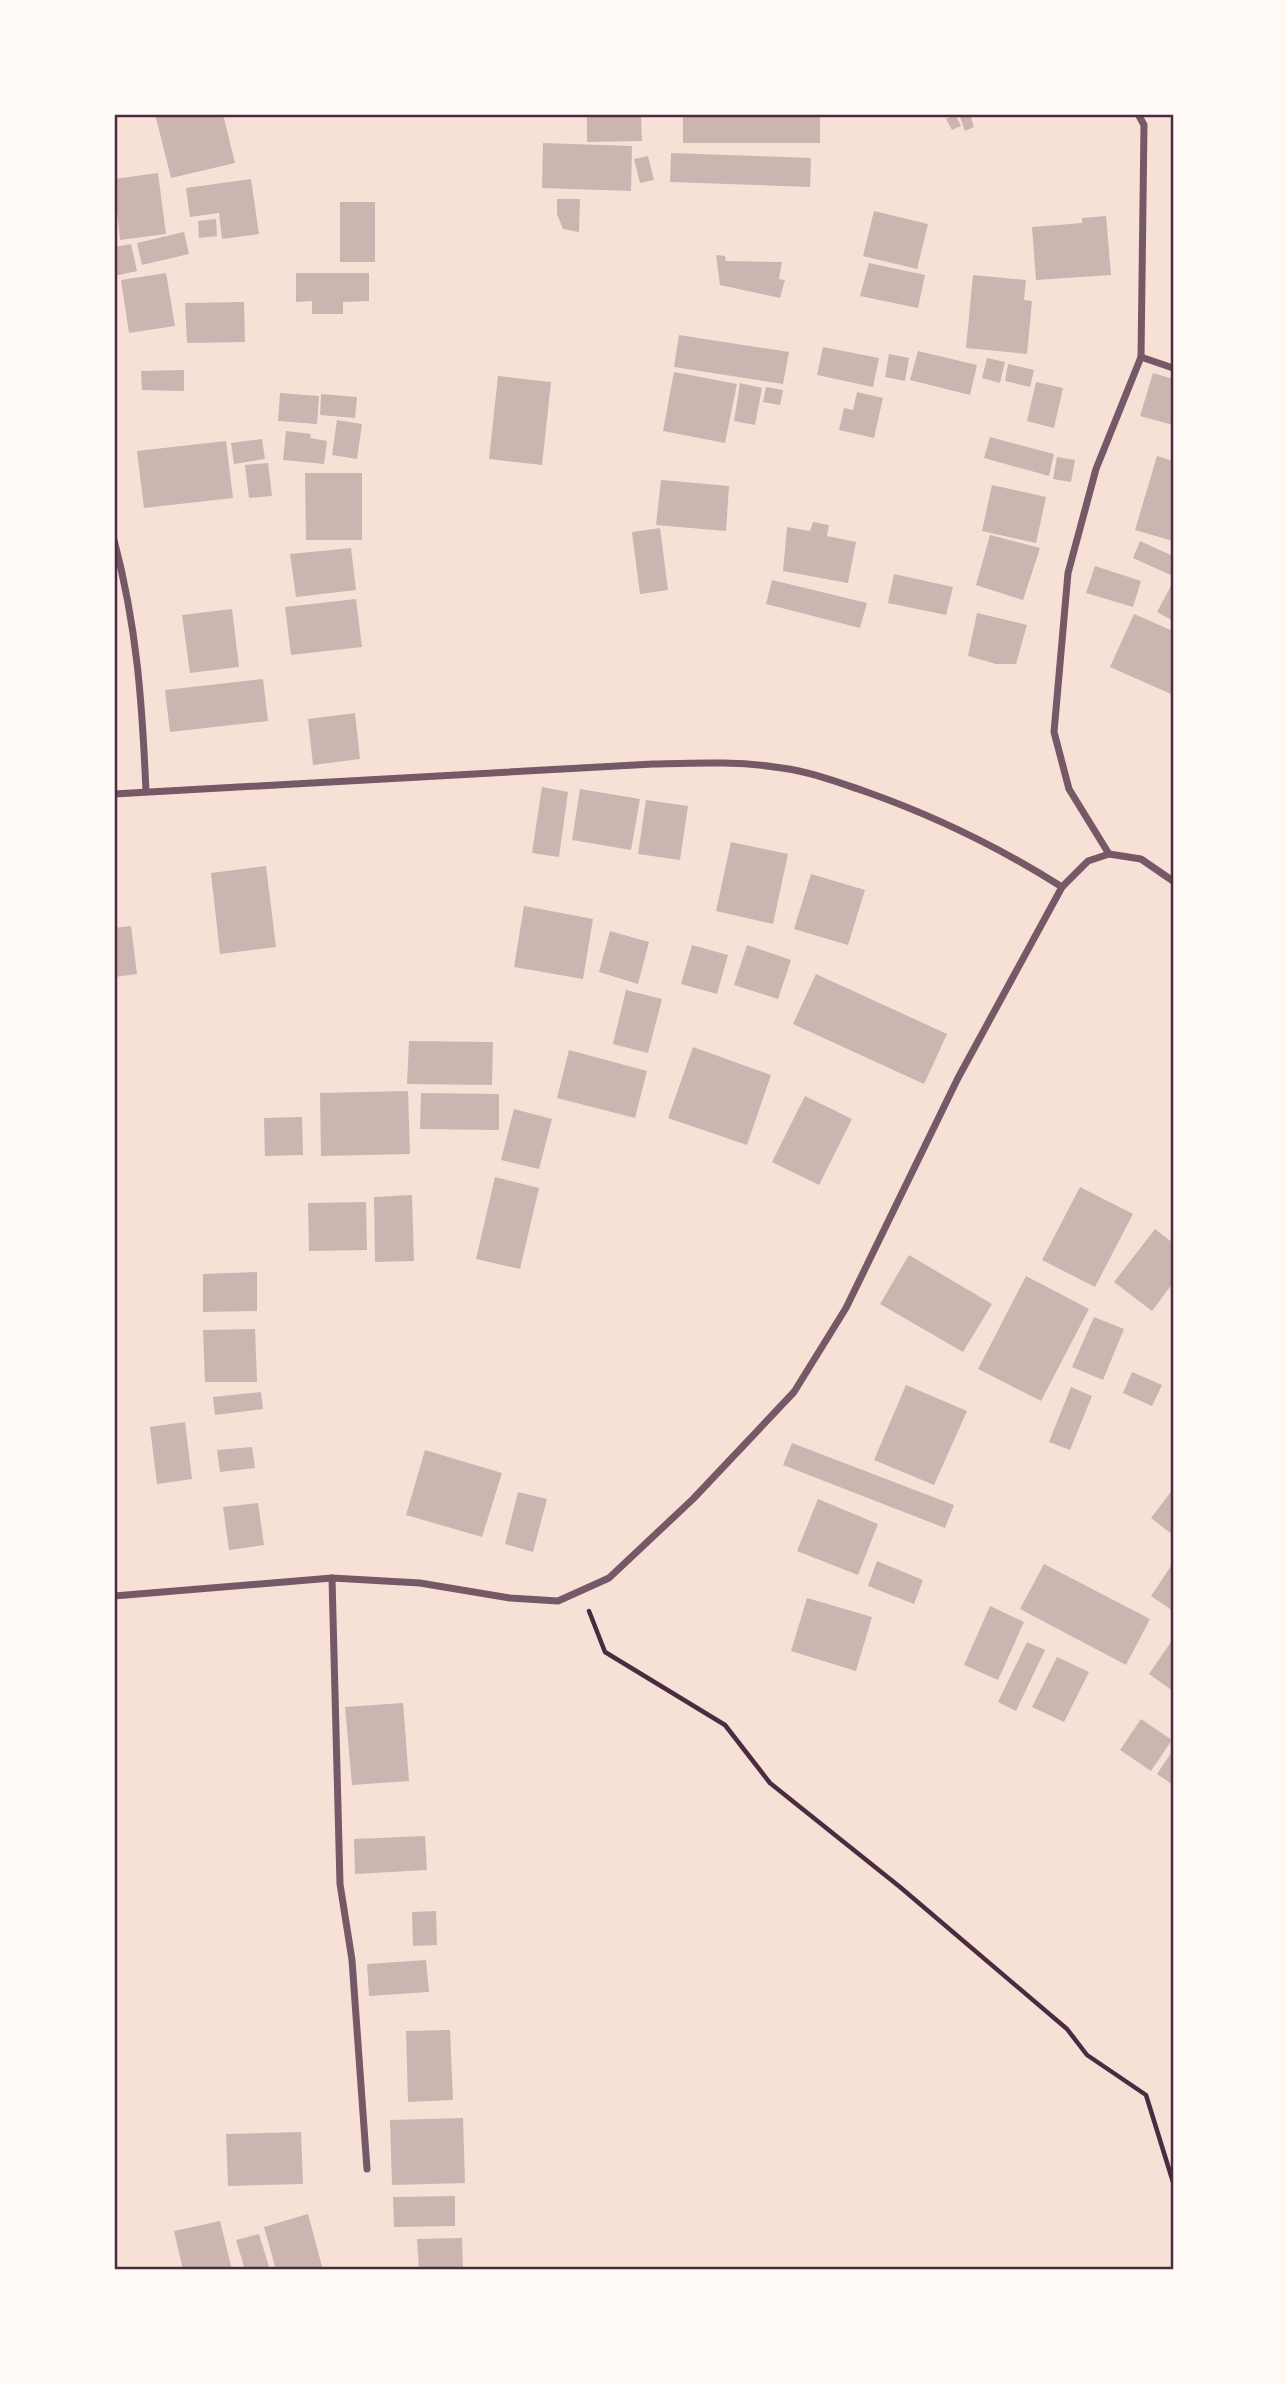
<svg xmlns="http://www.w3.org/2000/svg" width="1287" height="2384" font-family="'DejaVu Sans',sans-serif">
	<rect width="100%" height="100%" fill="#f7e1d7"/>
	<g fill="#ccb4b1">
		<path d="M155 114H223L235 163 171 178Z"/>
		<path d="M587 114H641L642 141 587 142Z"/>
		<rect x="683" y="114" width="137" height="29"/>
		<path d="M955 114 961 126 952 130 946 119Z"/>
		<path d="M959 114H970L974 127 965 131Z"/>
		<path d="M543 143 632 146 631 191 542 188Z"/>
		<path d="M671 153 811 158 810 187 670 182Z"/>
		<path d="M648 156 654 180 640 183 634 159Z"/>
		<path d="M158 173 166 234 120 240 114 179Z"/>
		<path d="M251 179 259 234 222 239 219 213 190 217 186 188Z"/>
		<path d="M557 199H580L579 232 563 229 557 214Z"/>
		<rect x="340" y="202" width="35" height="60"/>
		<path d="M874 211 928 224 917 269 863 256Z"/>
		<path d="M1106 216 1111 275 1036 280 1032 227 1082 223V218Z"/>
		<path d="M216 219 217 236 199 238 198 221Z"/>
		<path d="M184 232 189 254 142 265 137 243Z"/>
		<path d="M131 244 137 271 114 276V247Z"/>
		<path d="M716 255 725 256 726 261 782 262 779 279 785 280 780 298 720 285Z"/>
		<path d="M869 263 925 275 918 308 860 296Z"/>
		<path d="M166 273 175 326 129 333 121 280Z"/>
		<path d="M296 273H369V301L343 302V314H312V301L296 302Z"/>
		<path d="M973 275 1026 280 1024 300 1032 301 1027 354 966 348Z"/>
		<path d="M244 302 245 342 187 343 185 303Z"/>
		<path d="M679 335 789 352 783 384 674 367Z"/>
		<path d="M823 347 879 358 873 387 817 375Z"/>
		<path d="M918 351 977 365 970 395 910 380Z"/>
		<path d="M889 354 909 358 905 381 885 377Z"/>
		<path d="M987 358 1005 362 1000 383 982 378Z"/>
		<path d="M1008 364 1034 370 1030 387 1005 381Z"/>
		<path d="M184 370V391L142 390 141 371Z"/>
		<path d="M674 372 737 384 725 443 663 431Z"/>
		<path d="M1153 373 1173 379V425L1140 416Z"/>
		<path d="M498 376 551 382 542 465 489 459Z"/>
		<path d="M1036 382 1063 388 1054 428 1027 421Z"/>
		<path d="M740 383 762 388 755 425 734 421Z"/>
		<path d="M766 387 783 390 780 405 763 402Z"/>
		<path d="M857 392 883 398 874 438 839 430 844 408 853 410Z"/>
		<path d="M280 393 319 396 317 424 278 421Z"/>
		<path d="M321 394 357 397 355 418 320 415Z"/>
		<path d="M337 420 362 424 357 459 332 455Z"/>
		<path d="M286 431 311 434 310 438 327 441 324 464 283 460Z"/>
		<path d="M990 437 1054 454 1049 476 984 458Z"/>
		<path d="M262 439 265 459 234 464 231 443Z"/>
		<path d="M226 441 233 498 144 508 137 451Z"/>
		<path d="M1157 456 1173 461V541L1135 530Z"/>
		<path d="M1057 457 1075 460 1071 482 1053 479Z"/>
		<path d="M268 463 272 496 249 498 245 465Z"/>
		<path d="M305 473H362V540H306Z"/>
		<path d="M661 480 729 486 726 531 656 525Z"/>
		<path d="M992 485 1046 497 1036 543 982 531Z"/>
		<path d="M813 522 829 525 827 536 856 542 848 583 783 571 787 527 810 531Z"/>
		<path d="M660 528 668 590 640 594 632 532Z"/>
		<path d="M990 535 1040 548 1023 600 976 585Z"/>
		<path d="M1140 541 1173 556V576L1133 558Z"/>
		<path d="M351 548 356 590 296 597 290 554Z"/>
		<path d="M1095 566 1141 581 1133 607 1086 593Z"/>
		<path d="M894 574 953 587 946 615 888 603Z"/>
		<path d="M772 580 867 603 860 628 766 604Z"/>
		<path d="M1173 582V621L1157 612Z"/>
		<path d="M356 599 362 647 291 655 285 607Z"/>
		<path d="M232 609 239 667 190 673 182 615Z"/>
		<path d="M977 613 1027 625 1016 664H996L968 656Z"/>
		<path d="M1134 614 1173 631 1171 694 1110 667Z"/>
		<path d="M263 679 268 721 170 732 165 690Z"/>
		<path d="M355 713 360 759 313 765 308 719Z"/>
		<path d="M542 787 568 792 559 857 532 853Z"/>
		<path d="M580 789 640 799 631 850 572 840Z"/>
		<path d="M646 800 688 806 680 860 638 854Z"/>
		<path d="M731 842 788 854 773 924 716 911Z"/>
		<path d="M266 866 276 947 220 954 211 873Z"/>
		<path d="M811 874 865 890 848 945 794 929Z"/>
		<path d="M524 906 593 919 583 979 514 967Z"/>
		<path d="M131 926 137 974 114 977V928Z"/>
		<path d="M610 931 649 942 638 984 599 972Z"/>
		<path d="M692 945 728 955 717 994 681 984Z"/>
		<path d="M747 945 791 960 778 999 734 985Z"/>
		<path d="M816 974 947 1034 924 1084 793 1024Z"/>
		<path d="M626 990 662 999 648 1053 613 1044Z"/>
		<path d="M409 1041 493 1042 492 1085 407 1084Z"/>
		<path d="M693 1047 771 1075 747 1145 668 1118Z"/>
		<path d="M569 1050 647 1071 635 1118 557 1098Z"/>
		<path d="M408 1091 410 1154 321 1156 320 1093Z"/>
		<path d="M421 1093 499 1094V1130L420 1129Z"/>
		<path d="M805 1096 852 1119 819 1185 772 1162Z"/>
		<path d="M514 1109 552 1119 539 1169 501 1160Z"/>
		<path d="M302 1117 303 1155 265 1156 264 1118Z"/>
		<path d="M495 1177 539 1188 520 1269 476 1259Z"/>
		<path d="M1080 1187 1133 1214 1095 1287 1042 1260Z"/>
		<path d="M412 1195 414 1261 375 1262 374 1197Z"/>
		<path d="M366 1202 367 1250 309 1251 308 1203Z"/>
		<path d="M1155 1229 1173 1243V1283L1152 1311 1114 1282Z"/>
		<path d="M909 1255 992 1304 963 1352 880 1304Z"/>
		<path d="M257 1272V1311L203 1312V1274Z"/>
		<path d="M1026 1276 1089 1309 1041 1401 978 1369Z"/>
		<path d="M1094 1317 1124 1329 1103 1380 1072 1367Z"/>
		<path d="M255 1329 257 1382H205L203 1330Z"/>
		<path d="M1132 1372 1162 1385 1152 1406 1123 1393Z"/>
		<path d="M906 1385 967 1411 934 1485 874 1460Z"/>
		<path d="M1071 1387 1092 1396 1070 1450 1049 1442Z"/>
		<path d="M261 1392 263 1409 215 1415 213 1397Z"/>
		<path d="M185 1422 192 1479 157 1484 150 1427Z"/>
		<path d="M792 1443 954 1505 945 1528 783 1465Z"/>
		<path d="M252 1447 255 1468 220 1472 217 1450Z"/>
		<path d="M425 1450 502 1473 482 1537 406 1515Z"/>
		<path d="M1173 1489V1535L1151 1518Z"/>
		<path d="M518 1492 547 1499 533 1552 505 1544Z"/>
		<path d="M818 1499 878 1524 858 1575 797 1551Z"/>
		<path d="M258 1503 264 1545 229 1550 223 1507Z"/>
		<path d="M877 1561 923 1580 914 1604 868 1586Z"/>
		<path d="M1173 1563V1611L1151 1596Z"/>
		<path d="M1044 1564 1150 1619 1126 1665 1020 1609Z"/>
		<path d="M807 1598 872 1617 856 1671 791 1651Z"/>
		<path d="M990 1606 1024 1622 998 1680 964 1665Z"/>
		<path d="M1173 1639V1691L1149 1674Z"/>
		<path d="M1027 1642 1045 1650 1016 1711 998 1702Z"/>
		<path d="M1057 1657 1089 1672 1064 1722 1032 1707Z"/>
		<path d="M403 1703 409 1781 352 1785 345 1707Z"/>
		<path d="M1141 1719 1172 1740 1151 1771 1120 1750Z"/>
		<path d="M1173 1750V1785L1157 1774Z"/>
		<path d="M425 1836 427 1870 355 1874 354 1839Z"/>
		<path d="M436 1911 437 1945 413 1946 412 1912Z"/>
		<path d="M426 1960 429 1992 369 1996 367 1964Z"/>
		<path d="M450 2030 453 2100 408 2102 406 2031Z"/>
		<path d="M463 2118 465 2183 392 2185 390 2120Z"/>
		<path d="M301 2132 303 2184 228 2186 226 2134Z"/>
		<path d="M455 2196V2226L394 2227 393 2197Z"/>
		<path d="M308 2214 323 2270H276L264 2227Z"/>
		<path d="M220 2221 232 2270H183L174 2231Z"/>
		<path d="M259 2234 270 2270H245L236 2240Z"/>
		<path d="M462 2238 463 2270H419L417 2239Z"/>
	</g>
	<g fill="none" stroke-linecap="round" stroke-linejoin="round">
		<path stroke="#4a2c40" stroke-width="4.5" d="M589 1611 605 1652 725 1725 770 1783 900 1887 1067 2029 1087 2055 1146 2095 1173 2182"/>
		<g stroke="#755966" stroke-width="7">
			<path d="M1138 114 1144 125 1141 357"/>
			<path d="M114 540C137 627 142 701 146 791"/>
			<path d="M114 794 653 764C696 763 739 761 782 768 811 772 837 782 864 791 935 816 999 847 1062 887"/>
			<path d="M1109 854 1069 789 1054 732 1068 573 1096 469 1141 357 1173 368"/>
			<path d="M332 1578 340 1884 352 1960 367 2169"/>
			<path d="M114 1596 332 1578 420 1583 510 1598 558 1601 609 1578 693 1499 794 1392 846 1308 958 1078 1062 887 1088 861 1109 854 1141 859 1173 881"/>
		</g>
	</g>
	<rect width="1287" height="2384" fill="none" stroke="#fffaf5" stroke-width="231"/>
	<rect x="116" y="116" width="1056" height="2152" fill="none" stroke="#4a2c40" stroke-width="2.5"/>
</svg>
